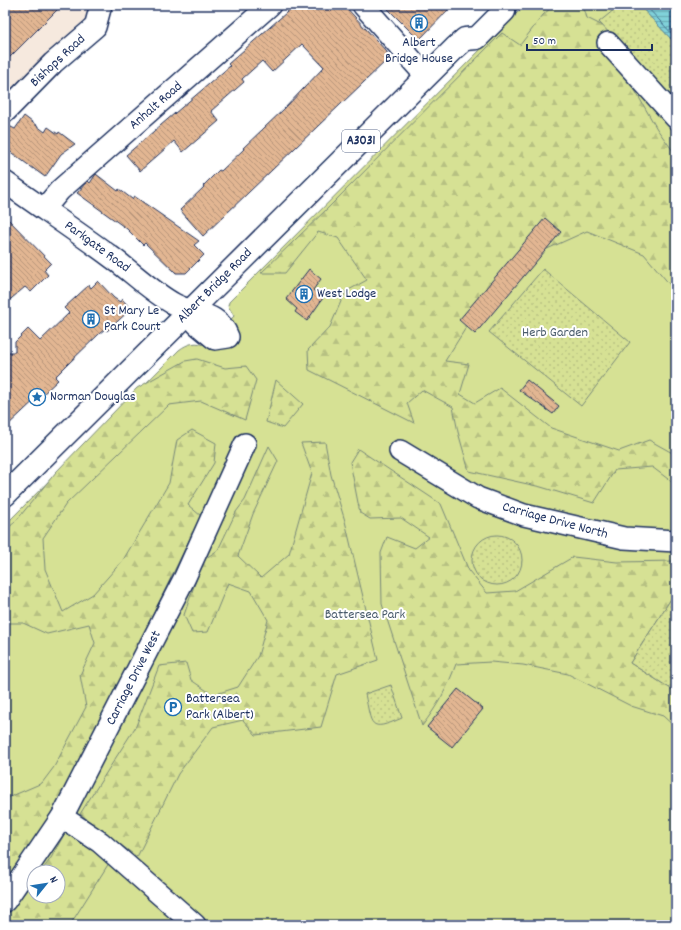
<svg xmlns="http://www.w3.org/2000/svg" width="681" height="930" font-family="Dekko,sans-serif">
	<defs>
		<pattern id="forest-firs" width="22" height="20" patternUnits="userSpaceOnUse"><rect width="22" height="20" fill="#d6e194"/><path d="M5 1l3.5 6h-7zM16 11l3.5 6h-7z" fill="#b7c182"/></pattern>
		<pattern id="garden-dots" width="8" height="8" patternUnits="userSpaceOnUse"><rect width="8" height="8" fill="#d6e194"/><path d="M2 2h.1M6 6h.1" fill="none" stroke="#b7c182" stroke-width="1.8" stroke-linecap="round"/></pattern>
		<pattern id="water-rules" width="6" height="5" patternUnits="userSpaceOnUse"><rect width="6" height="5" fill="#80d1d9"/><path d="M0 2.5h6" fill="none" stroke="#68aab3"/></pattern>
		<pattern id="building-back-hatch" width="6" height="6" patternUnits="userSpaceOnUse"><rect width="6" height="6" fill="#e2b692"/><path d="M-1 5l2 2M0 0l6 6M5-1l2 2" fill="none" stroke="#b6947a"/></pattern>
	</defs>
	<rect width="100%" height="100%" fill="#fff"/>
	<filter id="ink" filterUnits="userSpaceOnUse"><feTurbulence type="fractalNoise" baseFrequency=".025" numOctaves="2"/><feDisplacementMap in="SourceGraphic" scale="8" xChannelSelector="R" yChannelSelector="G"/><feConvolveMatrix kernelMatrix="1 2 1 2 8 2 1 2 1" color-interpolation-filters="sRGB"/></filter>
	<g filter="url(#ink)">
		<path fill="#f6e9de" d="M5 5H108L5 103Z"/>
		<path fill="#d6e194" stroke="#788879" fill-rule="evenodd" d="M525 5H605L611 11 620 5H639L676 44V925H5V525L179 350C188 343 197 341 207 346L234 316 228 306 229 302 235 296ZM34 872H58V896H34Z"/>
		<g fill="url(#forest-firs)" stroke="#788879">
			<path d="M554 5H583L587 18 607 28 620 51 628 78 657 129 676 155V292L644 254 587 231 525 259 467 326 445 361 469 364 460 394 475 403 500 388 551 428 619 451 649 440 676 455V485L652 467 615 470 594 503 541 487 469 471 458 432 453 407 422 390 407 403 414 423 309 370 308 350 330 327 345 292 367 280 338 238 318 232 285 273H261L330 206 502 33 520 45 543 15Z"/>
			<path d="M197 359 225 368 246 366 256 380 245 420 201 401 169 405 66 504 43 538 45 569 63 612 93 594 123 560 169 483 177 440 192 430 216 443 214 463 188 505 201 516 62 801 5 880V799L42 783 54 767 86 707 80 675 95 643 89 624 47 634 23 623H7L5 626V531L16 521 56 472 137 388 185 361Z"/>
			<path d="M276 380 303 404 283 428 266 422Z"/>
			<path d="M325 442 331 475 345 521 378 660 337 674 321 727 256 735 243 720 213 727 178 774 137 857 80 814 136 726 159 666 186 663 191 680 213 695 238 687 258 656 268 620 251 591 228 583 208 632 192 633 184 615 203 560 218 550 236 512 245 500 269 446 278 461 253 514 238 556 261 578 289 554 312 473 301 443Z"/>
			<path d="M358 449 441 504 469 571 487 593 515 591 573 557 617 562 676 561V591L630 663 676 692V728L663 716 631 706 568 674 523 665 491 662 456 664C447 689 438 705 422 726L382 604 381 553 387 537 415 548 429 537 401 518 370 519 360 513 350 462Z"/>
			<path d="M66 831 95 850 109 863 70 925H5V918L34 881V896H58V872H41L51 858Z"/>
		</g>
		<g fill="url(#garden-dots)" stroke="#788879">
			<path d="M620 5H639L676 44V105L599 22Z"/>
			<path d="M543 269 630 342 581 406 489 332Z"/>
			<circle cx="497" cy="560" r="25"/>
			<path d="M676 591V692L630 663Z"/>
			<path d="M391 685 402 718C368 733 372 725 365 694Z"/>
		</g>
		<path fill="url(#water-rules)" stroke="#5890a8" d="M639 5H676V44Z"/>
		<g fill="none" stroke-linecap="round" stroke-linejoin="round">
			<path stroke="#43708f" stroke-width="1" d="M645 5 676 38"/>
		</g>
		<g fill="url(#building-back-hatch)" stroke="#1b2f5e">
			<path d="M5 5H62L5 62Z"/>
			<path d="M295 5H344L387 52V60L203 236 180 210 204 187 203 186 219 170 221 171 244 149 243 148 284 109 324 67 302 44 272 72 262 61 242 79 244 82 211 111 219 121 183 152 174 141 140 171 126 155 230 66 228 64Z"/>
			<path d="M384 5H453L419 40Z"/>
			<path d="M24 116 45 132 48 127 58 134 59 132 75 144 61 154 45 177 5 148V124L15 129Z"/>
			<path d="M96 174 118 191 119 189 132 199 134 196 199 241 194 245 204 255 186 273H176L145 243 143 245 127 229 77 193 88 181 90 183Z"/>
			<path d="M5 216 51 263 44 270 48 275 31 292 25 287 5 304Z"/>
			<path d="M545 218 561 232 475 334 459 320Z"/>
			<path d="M309 269 321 279 313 290 323 298 307 321 295 312 297 309 286 299Z"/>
			<path d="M98 281 114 298 120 302 122 299 131 309 107 331 105 329 99 334 68 364 55 377 58 380 41 396 40 395 5 428V352H15V342L28 329 40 341 69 313 64 308 89 285 91 288Z"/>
			<path d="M527 380 559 406 553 414 519 390Z"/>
			<path d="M458 689 483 709 452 747 427 727Z"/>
		</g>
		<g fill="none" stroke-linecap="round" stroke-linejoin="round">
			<g stroke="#1b2f5e" stroke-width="24">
				<g id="minor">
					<path d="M363 5 426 76"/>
					<path d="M608 43 676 118"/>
					<path d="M5 112 53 63 95 27 101 5"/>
					<path d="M5 182C40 207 76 231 110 256 131 271 152 292 174 304 194 315 219 311 228 337L215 339 197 324 189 311"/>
					<path d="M44 209 60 190 270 5"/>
					<path d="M400 451 478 498 524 515 624 538 676 541"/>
					<path d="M62 817 100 842 195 925"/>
					<path d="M5 901 62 817 185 577 245 444"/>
				</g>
			</g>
			<g stroke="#1b2f5e" stroke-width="25">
				<path id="major" d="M5 495 455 48 465 39 477 38 504 11 503 5"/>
			</g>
			<use href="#minor" stroke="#fff" stroke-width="21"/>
			<use href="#major" stroke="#fff" stroke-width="22"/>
		</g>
	</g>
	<defs>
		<g id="building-ring" transform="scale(0.9)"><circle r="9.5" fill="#fff" stroke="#1f6fb2" stroke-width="1.5"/><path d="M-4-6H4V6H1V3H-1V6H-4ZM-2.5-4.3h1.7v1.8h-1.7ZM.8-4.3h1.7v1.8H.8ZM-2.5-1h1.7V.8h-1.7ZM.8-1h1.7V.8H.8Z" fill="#1f6fb2"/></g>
		<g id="sight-ring" transform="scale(0.9)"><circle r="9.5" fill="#fff" stroke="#1f6fb2" stroke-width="1.5"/><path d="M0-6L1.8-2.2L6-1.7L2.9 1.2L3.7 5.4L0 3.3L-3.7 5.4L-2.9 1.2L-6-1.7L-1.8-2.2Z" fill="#1f6fb2"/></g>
		<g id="parking-ring" transform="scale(0.9)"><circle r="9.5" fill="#fff" stroke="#1f6fb2" stroke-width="1.5"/><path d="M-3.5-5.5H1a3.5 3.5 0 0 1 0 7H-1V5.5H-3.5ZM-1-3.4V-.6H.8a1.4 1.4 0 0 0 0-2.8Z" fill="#1f6fb2"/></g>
	</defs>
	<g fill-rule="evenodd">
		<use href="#building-ring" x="419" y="23"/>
		<use href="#building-ring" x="304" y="294"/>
		<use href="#building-ring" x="91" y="319"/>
		<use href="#sight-ring" x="37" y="397"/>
		<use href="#parking-ring" x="173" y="707"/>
	</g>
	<g text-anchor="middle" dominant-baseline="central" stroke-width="4" stroke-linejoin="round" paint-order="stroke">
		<rect fill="#fff" stroke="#5f6d8e" stroke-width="1" x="342" y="130" width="38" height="22" rx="3"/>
		<g font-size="13" font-weight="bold" fill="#1b2f5e">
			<text x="361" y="141">A3031</text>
		</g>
		<g font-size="14" fill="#1b2f5e" stroke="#fff" text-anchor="start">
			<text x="419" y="43" text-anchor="middle">Albert<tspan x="419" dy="16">Bridge House</tspan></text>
			<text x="317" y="294">West Lodge</text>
			<text x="104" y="311">St Mary Le<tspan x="104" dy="16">Park Court</tspan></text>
			<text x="50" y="397">Norman Douglas</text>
			<text x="186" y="699">Battersea<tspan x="186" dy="16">Park (Albert)</tspan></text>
		</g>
		<g font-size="14" fill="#1b2f5e" stroke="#fff">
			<text transform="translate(58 61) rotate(-43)">Bishops Road</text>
			<text transform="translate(156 106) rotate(-41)">Anhalt Road</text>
			<text transform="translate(97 247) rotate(36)">Parkgate Road</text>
			<text transform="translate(215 286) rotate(-45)">Albert Bridge Road</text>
			<text transform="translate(555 521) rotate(15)">Carriage Drive North</text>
			<text transform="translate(134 678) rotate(-63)">Carriage Drive West</text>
		</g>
		<g font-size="14" fill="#4a5c6c" stroke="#fff">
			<text x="555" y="333">Herb Garden</text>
			<text x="365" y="615">Battersea Park</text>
		</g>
	</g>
	<rect width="681" height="930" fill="none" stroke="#fff" stroke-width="20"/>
	<rect x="10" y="10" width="661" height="910" fill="none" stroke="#1b2f5e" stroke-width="1.5" filter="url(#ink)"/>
	<g transform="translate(46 884) rotate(60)"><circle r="19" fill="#ffffff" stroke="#a4acbf"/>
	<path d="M0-3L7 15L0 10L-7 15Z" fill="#1f6fb2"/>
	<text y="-6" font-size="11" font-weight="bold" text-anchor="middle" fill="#1b2f5e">N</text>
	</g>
	<path d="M527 44v6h125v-6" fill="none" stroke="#1b2f5e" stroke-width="2"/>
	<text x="533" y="44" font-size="12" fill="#1b2f5e" stroke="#ffffff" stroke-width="3" paint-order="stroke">50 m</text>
</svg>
